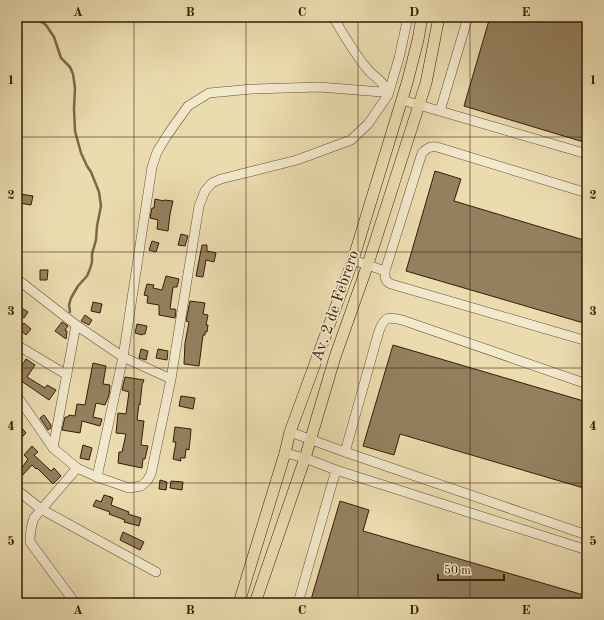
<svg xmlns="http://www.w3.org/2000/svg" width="604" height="620" font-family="'Old Standard TT',serif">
	<rect width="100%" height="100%" fill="#ebdcb0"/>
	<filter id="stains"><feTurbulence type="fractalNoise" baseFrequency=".005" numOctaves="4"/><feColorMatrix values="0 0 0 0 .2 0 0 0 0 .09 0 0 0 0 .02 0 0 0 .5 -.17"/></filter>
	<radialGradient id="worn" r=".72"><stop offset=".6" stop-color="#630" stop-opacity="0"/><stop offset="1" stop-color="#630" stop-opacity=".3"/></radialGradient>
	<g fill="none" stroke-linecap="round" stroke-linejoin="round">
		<path stroke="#7d684a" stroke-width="2.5" d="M33 17 46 25 54 37 61 58 70 67 73 74 75 88 74 109 75 131 81 153 87 166 91 172 99 192 101 206 97 226 96 240 92 254V262L90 269 87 276 78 286 71 298 69 305 70 312"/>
	</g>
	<g fill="#94805f" stroke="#361c07">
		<path d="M490 17H587V143L464 106Z"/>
		<path d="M435 171 461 179 454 201 587 241V324L406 271Z"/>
		<path d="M20 194 33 196 31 205 19 203Z"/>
		<path d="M155 199 164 201V200L173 201 170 214 168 231 157 229 158 220 150 218 152 208H154Z"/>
		<path d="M181 234 188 236 185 246 178 245Z"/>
		<path d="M152 241 159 243 156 252 149 250Z"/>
		<path d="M202 245H207V251L216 253 214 262 206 260 203 277 196 276Z"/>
		<path d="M40 270H48L47 280H40Z"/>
		<path d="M166 276 179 279 177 287H173L170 309H175L176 310 175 318 159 315V305L147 303 148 296 144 295 147 284 154 285 153 288 162 290Z"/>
		<path d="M190 301 205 303 203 314 208 315 206 325H208L207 332H205V335H203L199 366 184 364 185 343 189 322 186 321Z"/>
		<path d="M93 302 102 304 100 313 91 311Z"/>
		<path d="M20 307 28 312 24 318 17 313Z"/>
		<path d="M85 315 92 320 89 325 81 321Z"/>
		<path d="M62 322 68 326 65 330 67 331 66 339 55 331Z"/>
		<path d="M24 323 31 329 26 335 19 329Z"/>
		<path d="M137 324 147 326 145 334H143L142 335 135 333Z"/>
		<path d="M393 345 587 402V489L400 434 394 455 363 446Z"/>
		<path d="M141 349 148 351 146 360 139 358Z"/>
		<path d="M158 349 168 351 167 360 156 358Z"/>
		<path d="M26 359 35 365 27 377 45 388 47 385 56 390 49 400 17 378V373Z"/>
		<path d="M93 363 106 366 103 384 110 385 109 395 105 405 96 403 93 417 102 419 100 426 82 421 80 433 62 430 65 417H68L69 415 75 416 77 404 85 405Z"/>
		<path d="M125 377 144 380 142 385 140 405 139 404 137 420 144 421 141 445 148 446 145 459H143L142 468 118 463 119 452H122L126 434 116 433 118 413 126 414 129 392 122 390Z"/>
		<path d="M181 396 195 398 193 409 179 406Z"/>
		<path d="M44 415 51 425V428L48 430 40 418Z"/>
		<path d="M21 427 26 433 21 438 17 433V431Z"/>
		<path d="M175 427 191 429V430L189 450 186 449 185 458H180L181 461 173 459 176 442H173Z"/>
		<path d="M83 445 92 448 89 460 80 458Z"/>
		<path d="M32 446 38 452 34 455 51 471 54 468 61 476 53 484 37 468 36 469 32 465 20 478 17 475 28 459 24 455Z"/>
		<path d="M160 480 167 482 166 490 159 489Z"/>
		<path d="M171 481 183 482 182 490 170 488Z"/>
		<path d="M104 495 111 497H110L113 498 111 505 129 512 128 514 141 518 139 526 124 522 125 520 109 514 110 512 93 506 96 500 101 502Z"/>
		<path d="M340 501 369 510 363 531 587 596V603H310Z"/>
		<path d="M123 532 144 542 140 550 120 540Z"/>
	</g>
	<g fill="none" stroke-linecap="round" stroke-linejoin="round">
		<g stroke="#634c31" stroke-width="10">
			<g id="minor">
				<path d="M402 100 587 154"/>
				<path d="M440 111 468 17"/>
				<path d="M587 193 437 147C430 146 427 148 422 153L385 271C385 278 385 281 391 284L587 341"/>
				<path d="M353 260 385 271"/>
				<path d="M17 279 76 325 123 357 171 379"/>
				<path d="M17 345 67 375"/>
				<path d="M17 396 53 448 77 468 97 477 129 488 141 486 147 481 151 474 171 379 199 206 205 191 212 183 221 179 297 160 351 140 368 124 388 95 399 58 408 17"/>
				<path d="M290 432 345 452 587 535"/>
				<path d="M53 448 76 325"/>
				<path d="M345 452 379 331C384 318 387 316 402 320L587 384"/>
				<path d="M285 453 305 458 336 470 587 550"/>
				<path d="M97 477 123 357 152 167 157 152 168 134 188 106 209 93 252 89 319 87 382 92 385 91C386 83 375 77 370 72 356 57 344 35 333 17"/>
				<path d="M17 490 41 509 156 572"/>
				<path d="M75 603 30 542C30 533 31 526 34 518L77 468"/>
				<path d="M298 603 336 470"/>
			</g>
		</g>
		<g stroke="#361c07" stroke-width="12">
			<g id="major">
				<path d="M239 603 285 453 290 432 353 260 407 83 418 40 422 17"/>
				<path d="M255 603 305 458 335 357 368 264 426 83 439 17"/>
			</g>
		</g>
		<use href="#minor" stroke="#f2e8cc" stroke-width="9"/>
		<use href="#major" stroke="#ebdcb0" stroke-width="11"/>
	</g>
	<path fill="none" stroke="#361c07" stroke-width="1" stroke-opacity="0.55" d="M134 17V603M246 17V603M358 17V603M470 17V603M17 137H587M17 252H587M17 368H587M17 483H587"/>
	<g text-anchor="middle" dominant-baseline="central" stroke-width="3.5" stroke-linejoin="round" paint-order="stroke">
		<g font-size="16" fill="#361c07" stroke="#f2e8cc">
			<text transform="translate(336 306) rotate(-71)">Av. 2 de Febrero</text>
		</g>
	</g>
	<rect width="604" height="620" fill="none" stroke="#ebdcb0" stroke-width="44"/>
	<path d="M438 574v6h66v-6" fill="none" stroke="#361c07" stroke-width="2"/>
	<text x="444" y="574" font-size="12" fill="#361c07" stroke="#f2e8cc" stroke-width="3" paint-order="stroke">50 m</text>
	<rect x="22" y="22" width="560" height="576" fill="none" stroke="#361c07" stroke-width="1.5"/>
	<g font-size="13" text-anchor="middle" font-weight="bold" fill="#361c07">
		<text x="78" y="16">A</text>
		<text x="190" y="16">B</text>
		<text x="302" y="16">C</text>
		<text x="414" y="16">D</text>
		<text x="526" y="16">E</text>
		<text x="11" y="84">1</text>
		<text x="593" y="84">1</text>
		<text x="11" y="199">2</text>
		<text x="593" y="199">2</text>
		<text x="11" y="315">3</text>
		<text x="593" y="315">3</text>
		<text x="11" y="430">4</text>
		<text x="593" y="430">4</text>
		<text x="11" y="545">5</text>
		<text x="593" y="545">5</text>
		<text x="78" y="614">A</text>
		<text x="190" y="614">B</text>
		<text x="302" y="614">C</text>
		<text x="414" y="614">D</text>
		<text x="526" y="614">E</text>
	</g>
	<rect width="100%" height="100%" filter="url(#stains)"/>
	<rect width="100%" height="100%" fill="url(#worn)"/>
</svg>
